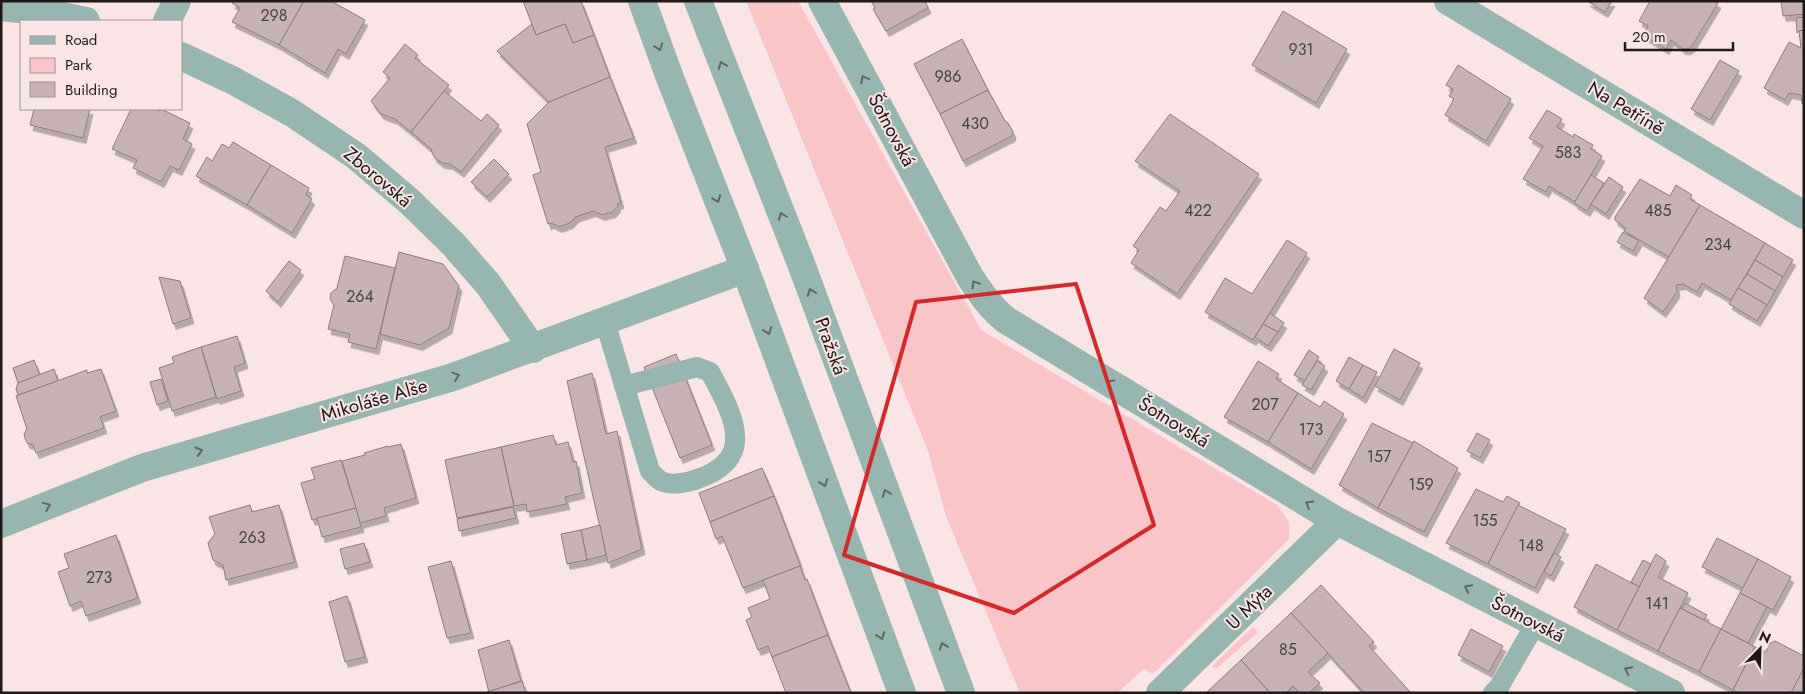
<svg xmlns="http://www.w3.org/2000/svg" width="1805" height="694" font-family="Jost,sans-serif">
	<defs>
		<filter id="shadow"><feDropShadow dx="3" dy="5.5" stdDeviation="0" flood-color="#0004"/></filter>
	</defs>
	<rect width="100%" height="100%" fill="#f9e4e6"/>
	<g fill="#fac5c9">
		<path d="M746 1H798L981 330 1277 505 1289 522V539L1153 674 1144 669 1117 693H1020L947 519 928 451Z"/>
		<path d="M1253 627 1258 632 1216 669 1212 666Z"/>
	</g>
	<g fill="#c7b3b5" stroke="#8e7c7d" filter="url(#shadow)">
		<path d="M233 1H304L279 45 232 22 240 8 232 3Z"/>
		<path d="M304 1H331L365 20 346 54 338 49 325 73 279 45Z"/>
		<path d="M523 1H581L594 35 573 43 565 24 536 35Z"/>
		<path d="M871 1H925L928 8 886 31 873 9 875 8Z"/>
		<path d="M1587 1H1612L1605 12Z"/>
		<path d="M1650 1H1715L1718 3 1692 46 1688 49H1683L1671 40 1666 49 1643 35 1648 26 1639 21Z"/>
		<path d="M1781 1H1804V14L1783 16Z"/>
		<path d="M1283 11 1347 49 1316 103 1252 65Z"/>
		<path d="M1804 17V30L1799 31 1797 33 1796 18Z"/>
		<path d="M532 24 536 35 565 24 573 43 594 35 610 77 549 102 497 51Z"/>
		<path d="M1804 30V103L1802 104 1801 95 1789 93 1785 100 1764 88 1789 42 1801 48 1799 31Z"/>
		<path d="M962 39 988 90 940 114 914 64Z"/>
		<path d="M405 44 418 55 415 58 449 85 411 132 395 119 381 114 371 101 390 78 383 72Z"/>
		<path d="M1720 60 1739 71 1710 120 1691 109Z"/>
		<path d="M1458 65 1511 99 1486 141 1445 115 1454 99 1449 96 1453 89 1446 85Z"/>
		<path d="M610 77 634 138 605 147 621 203 617 204 618 206 613 212 602 215 593 211 575 217V218L570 223 559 227 551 223 548 224 533 175 541 172 527 124 549 102Z"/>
		<path d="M988 90 1005 121 1008 123 1013 132 1012 136 963 161 940 114Z"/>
		<path d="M444 91 481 121 487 114 499 125 461 172 450 164 442 163 434 157 431 149 411 132Z"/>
		<path d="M34 109H90L83 138 30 125Z"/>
		<path d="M131 109H155L160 111 161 109 190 123 183 139 192 144 179 170 170 166 161 182 133 168 137 160 112 149Z"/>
		<path d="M1547 110 1562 119 1557 127 1573 137 1574 134 1593 145 1591 149 1602 156 1575 202 1549 186 1546 192 1523 179 1543 146 1529 138Z"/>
		<path d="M1170 114 1259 174 1177 294 1131 263 1139 250 1133 246 1160 207 1166 211 1180 191 1135 161Z"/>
		<path d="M233 142 271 165 247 205 196 176 207 157 212 161 222 144 229 148Z"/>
		<path d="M494 159 509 174 487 197 471 182Z"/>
		<path d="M271 165 309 188 306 195 312 199 292 233 247 205Z"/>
		<path d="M1591 175 1604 183 1587 211 1574 203Z"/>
		<path d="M1609 177 1623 187 1606 214 1591 204Z"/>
		<path d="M1640 179 1670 196 1676 185 1692 195 1690 199 1700 205 1669 257 1624 231 1626 228 1615 220V217Z"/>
		<path d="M1700 205 1765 243 1731 300 1702 283 1697 292 1683 284 1676 285 1677 292 1663 312 1644 298Z"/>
		<path d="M1623 232 1639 241 1633 251 1617 242Z"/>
		<path d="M1287 240 1307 253 1253 340 1205 312 1225 278 1252 294Z"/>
		<path d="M1765 243 1793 260 1783 277 1755 260Z"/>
		<path d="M399 252 443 264 459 286 449 328 420 345 380 334Z"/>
		<path d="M345 256 395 268 376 349 348 342 350 334 328 329 334 305 330 299 331 293 337 288Z"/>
		<path d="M1755 260 1783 277 1775 291 1747 274Z"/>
		<path d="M289 261 301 270 278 302 266 291Z"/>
		<path d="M1747 274 1775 291 1767 305 1738 288Z"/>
		<path d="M159 277 180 281 191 318 173 324Z"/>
		<path d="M1738 288 1767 305 1757 321 1729 304Z"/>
		<path d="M1270 313 1284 323 1278 332 1263 324Z"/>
		<path d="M1263 324 1278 332 1268 346 1255 337Z"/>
		<path d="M237 336 245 363 234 367 241 391 217 399 201 347Z"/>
		<path d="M201 347 216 397 172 411 159 368 174 363 172 357Z"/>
		<path d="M1394 349 1420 363 1400 400 1375 386Z"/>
		<path d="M1309 350 1319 357 1305 381 1294 375Z"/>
		<path d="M676 354 712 445 680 458 644 367Z"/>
		<path d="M1349 357 1363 365 1349 389 1336 381Z"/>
		<path d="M34 360 40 376 18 383 13 368Z"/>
		<path d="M1258 361 1279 374 1276 379 1298 393 1268 442 1224 417Z"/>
		<path d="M1317 361 1325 366 1311 390 1302 385Z"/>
		<path d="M1363 365 1377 372 1363 398 1349 389Z"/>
		<path d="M54 369 58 381 18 395 16 389 18 383Z"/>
		<path d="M101 369 116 411 100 417 104 428 36 453 33 445 27 443 25 438 24 434 27 429 16 396 87 370V373Z"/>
		<path d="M592 373 606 434 617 431 642 549 608 563 567 381Z"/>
		<path d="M161 379 168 401 157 405 150 382Z"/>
		<path d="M1298 393 1320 407 1324 401 1344 414 1311 469 1268 442Z"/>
		<path d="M1372 423 1413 443 1378 508 1339 485Z"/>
		<path d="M1477 433 1490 440 1480 458 1467 451Z"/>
		<path d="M553 435 556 445 568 442 573 462 576 461 582 493 565 497 567 504 527 512 526 504 514 506 501 447Z"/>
		<path d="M1414 441 1458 468 1424 532 1378 508Z"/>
		<path d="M401 444 416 498 384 508 386 516 360 523 342 461 365 455 364 453 388 446V447Z"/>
		<path d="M501 447 514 506 457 518 445 460Z"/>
		<path d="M341 460 356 508 312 520 301 483 315 479 311 468Z"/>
		<path d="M762 468 774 496 710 522 699 493Z"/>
		<path d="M1476 489 1503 502 1507 496 1520 503 1488 564 1446 543Z"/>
		<path d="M774 496 800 564V566L743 588 722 536 716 539 710 522Z"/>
		<path d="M250 505 252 512 279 505 295 562 226 580 223 565 213 560 208 543 215 534 209 517Z"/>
		<path d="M1518 505 1566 529 1535 588 1488 564Z"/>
		<path d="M513 507 516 518 459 531 457 519Z"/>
		<path d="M356 508 361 527 322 537 317 518Z"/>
		<path d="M600 525 606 555 587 560 581 530Z"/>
		<path d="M581 530 587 560 567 564 561 534Z"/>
		<path d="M116 535 138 598 86 616 81 601 70 606 58 572 69 568 64 554Z"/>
		<path d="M1717 538 1758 559 1743 588 1702 567Z"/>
		<path d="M364 543 370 562 345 569 340 549Z"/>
		<path d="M1554 553 1561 557 1551 576 1544 572Z"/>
		<path d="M1656 554 1666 561 1658 577 1688 593 1658 651 1617 630Z"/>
		<path d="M1758 559 1791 577 1773 610 1740 593Z"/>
		<path d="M1643 560 1651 564 1639 587 1631 582Z"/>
		<path d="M451 561 471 633 447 638 428 567Z"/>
		<path d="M1596 564 1639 587 1617 630 1574 607Z"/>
		<path d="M800 566 805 580 807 579 828 635 772 657 768 646 758 650 746 620 752 617 748 608 770 599 763 580Z"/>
		<path d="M1321 585 1374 642 1369 646 1411 693H1364L1291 613Z"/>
		<path d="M1740 593 1767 607 1748 643 1721 629Z"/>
		<path d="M347 596 365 657 345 662 329 602Z"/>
		<path d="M1685 603 1707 615 1704 620 1682 609Z"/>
		<path d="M1680 608 1721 629 1699 672 1658 651Z"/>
		<path d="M1291 613 1328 653 1308 672 1320 683 1309 693H1300L1293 686 1286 693H1270L1241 660Z"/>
		<path d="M1471 629 1503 646 1489 672 1458 655Z"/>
		<path d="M1721 629 1755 647 1733 690 1699 672Z"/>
		<path d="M828 635 851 693H786L772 657Z"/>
		<path d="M509 640 521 681 489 692 478 650Z"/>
		<path d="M1775 641 1804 656V668L1791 693H1739L1733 690 1755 647 1766 652 1769 644Z"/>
		<path d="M1241 660 1270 693H1206Z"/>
		<path d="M1804 668V693H1791Z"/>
		<path d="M522 681 526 693H487V692Z"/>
	</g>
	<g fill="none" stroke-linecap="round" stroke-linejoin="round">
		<g stroke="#97b6b0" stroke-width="20">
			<path d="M605 322 650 471C653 474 657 479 661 481 678 489 713 476 725 463 732 456 736 446 735 436 735 416 719 389 710 372L697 367 624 386"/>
			<path d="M1493 693 1499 687 1536 623"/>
		</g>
		<g stroke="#97b6b0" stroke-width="28">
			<path d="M822 1 970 277C981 294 991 308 1006 320L1337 521 1671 693"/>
			<path d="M1448 1 1804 215"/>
			<path d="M1 7 38 11 86 21"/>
			<path d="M167 21 177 1"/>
			<path d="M181 56 234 81 292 113 356 156 409 201 454 245 488 284 533 349"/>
			<path d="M1 524 142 468 453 377 745 269"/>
			<path d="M1160 693 1337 521"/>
		</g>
		<g stroke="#97b6b0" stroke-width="28">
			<path d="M642 1 670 78 745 269 902 693"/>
			<path d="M698 1 800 261 961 693"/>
		</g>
	</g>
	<defs><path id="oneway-chevron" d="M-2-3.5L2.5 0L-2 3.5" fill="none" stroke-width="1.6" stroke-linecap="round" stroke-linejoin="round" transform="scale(1.25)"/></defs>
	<g stroke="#5c6864">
		<use href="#oneway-chevron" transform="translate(659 47) rotate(70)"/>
		<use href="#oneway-chevron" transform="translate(722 65) rotate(-111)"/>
		<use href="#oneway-chevron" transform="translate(864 79) rotate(-118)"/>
		<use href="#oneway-chevron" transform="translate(717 199) rotate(69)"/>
		<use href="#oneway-chevron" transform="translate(782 216) rotate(-111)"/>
		<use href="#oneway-chevron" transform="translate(975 284) rotate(-122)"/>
		<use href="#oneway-chevron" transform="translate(811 292) rotate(-110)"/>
		<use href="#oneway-chevron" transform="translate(768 331) rotate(70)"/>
		<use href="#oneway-chevron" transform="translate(456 376) rotate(-19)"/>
		<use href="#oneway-chevron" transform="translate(1110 383) rotate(-149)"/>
		<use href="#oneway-chevron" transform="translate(199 451) rotate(-16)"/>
		<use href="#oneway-chevron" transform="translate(824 483) rotate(70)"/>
		<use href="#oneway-chevron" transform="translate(886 493) rotate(-110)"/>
		<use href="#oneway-chevron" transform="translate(1309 504) rotate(-149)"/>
		<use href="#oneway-chevron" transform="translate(47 506) rotate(-22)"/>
		<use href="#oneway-chevron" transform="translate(1468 588) rotate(-153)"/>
		<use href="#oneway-chevron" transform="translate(881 636) rotate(70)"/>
		<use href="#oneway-chevron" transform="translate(943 646) rotate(-110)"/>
		<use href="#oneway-chevron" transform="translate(1628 670) rotate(-153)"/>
	</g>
	<path fill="none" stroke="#d62828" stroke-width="4" stroke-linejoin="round" d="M1076 284 1154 525 1014 613 844 555 916 302Z"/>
	<g text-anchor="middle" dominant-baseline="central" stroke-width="4" stroke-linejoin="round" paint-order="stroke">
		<g font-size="16" fill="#4a4040">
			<text x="274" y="15">298</text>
			<text x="1301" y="49">931</text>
			<text x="948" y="76">986</text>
			<text x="975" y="123">430</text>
			<text x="1568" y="152">583</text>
			<text x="1198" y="210">422</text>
			<text x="1658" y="210">485</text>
			<text x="1718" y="244">234</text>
			<text x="360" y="296">264</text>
			<text x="1265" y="404">207</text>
			<text x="1311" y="429">173</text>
			<text x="1379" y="456">157</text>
			<text x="1421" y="484">159</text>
			<text x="1485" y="520">155</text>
			<text x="252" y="537">263</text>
			<text x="1531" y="545">148</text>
			<text x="99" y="577">273</text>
			<text x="1657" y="603">141</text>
			<text x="1288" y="649">85</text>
		</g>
		<g font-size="19" fill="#201919" stroke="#f9e4e6">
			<text transform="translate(1626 108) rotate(31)">Na Petříně</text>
			<text transform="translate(892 130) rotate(62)">Šotnovská</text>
			<text transform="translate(378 177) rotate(40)">Zborovská</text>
			<text transform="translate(831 346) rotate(70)">Pražská</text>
			<text transform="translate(374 400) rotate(-16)">Mikoláše Alše</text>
			<text transform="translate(1174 422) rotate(31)">Šotnovská</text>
			<text transform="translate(1249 607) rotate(-44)">U Mýta</text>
			<text transform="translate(1528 619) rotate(27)">Šotnovská</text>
		</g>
	</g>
	<rect width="1805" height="694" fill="none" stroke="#201919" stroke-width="5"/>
	<rect x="20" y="20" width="162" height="90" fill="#f9e4e6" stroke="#a29394"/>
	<rect x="30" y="36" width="25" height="8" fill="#97b6b0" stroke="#a29394"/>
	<text x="65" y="45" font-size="15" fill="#201919">Road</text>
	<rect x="30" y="58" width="25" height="15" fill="#fac5c9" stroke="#a29394"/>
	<text x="65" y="70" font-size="15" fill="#201919">Park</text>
	<rect x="30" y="82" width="25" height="15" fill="#c7b3b5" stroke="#a29394"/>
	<text x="65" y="95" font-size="15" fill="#201919">Building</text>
	<g transform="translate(1760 649) rotate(23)" stroke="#f9e4e6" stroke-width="4" paint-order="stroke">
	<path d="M0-4L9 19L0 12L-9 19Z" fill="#201919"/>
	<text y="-8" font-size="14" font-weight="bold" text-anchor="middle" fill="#201919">N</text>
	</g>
	<path d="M1625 42v8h108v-8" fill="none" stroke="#201919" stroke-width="2.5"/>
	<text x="1632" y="42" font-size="15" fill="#201919" stroke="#f9e4e6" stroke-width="4" paint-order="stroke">20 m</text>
</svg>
